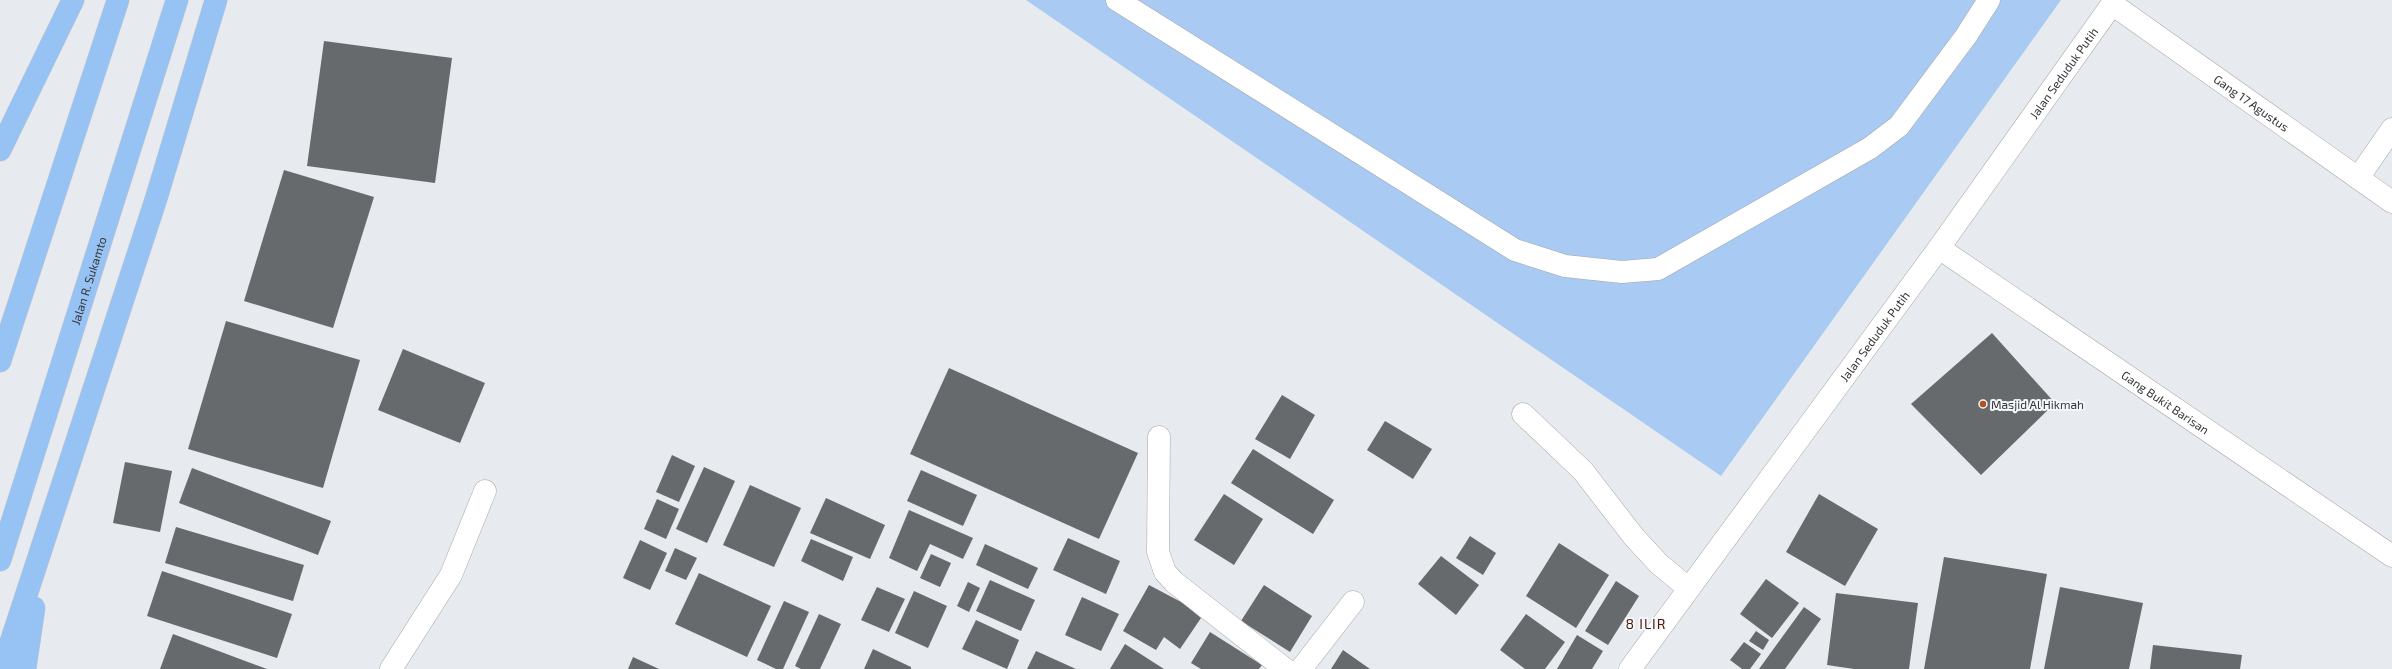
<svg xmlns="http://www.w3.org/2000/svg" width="2392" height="669" font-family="'Exo 2',sans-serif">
	<rect width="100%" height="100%" fill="#e7eaee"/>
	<path fill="#a8caf3" d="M1026 0H2061L1721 476Z"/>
	<g fill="#676a6d">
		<path d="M324 41 452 58 435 183 307 166Z"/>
		<path d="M284 170 374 197 333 328 244 301Z"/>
		<path d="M226 321 360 360 323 488 188 449Z"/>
		<path d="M1992 333 2055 403 1981 475 1911 404Z"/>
		<path d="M403 349 485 383 460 443 378 410Z"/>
		<path d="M949 368 1138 453 1099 539 910 454Z"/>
		<path d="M1282 395 1315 415 1290 459 1255 439Z"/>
		<path d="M1385 421 1432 449 1413 479 1367 450Z"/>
		<path d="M1253 449 1334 500 1313 534 1231 483Z"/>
		<path d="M672 455 695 466 679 502 656 492Z"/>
		<path d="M125 462 172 471 160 532 113 523Z"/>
		<path d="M704 467 735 481 707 543 676 529Z"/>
		<path d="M192 468 331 521 318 555 179 503Z"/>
		<path d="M921 470 977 495 963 526 907 501Z"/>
		<path d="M750 485 801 508 774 567 723 545Z"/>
		<path d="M1224 494 1263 519 1234 565 1194 540Z"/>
		<path d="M1819 494 1878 529 1845 586 1786 552Z"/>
		<path d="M826 498 885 525 870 559 810 533Z"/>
		<path d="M657 499 679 509 666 539 644 529Z"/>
		<path d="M909 510 973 538 963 559 930 544 917 571 889 558Z"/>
		<path d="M176 527 304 565 293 601 165 563Z"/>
		<path d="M1470 536 1496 553 1483 575 1456 558Z"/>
		<path d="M1068 538 1120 561 1106 594 1053 570Z"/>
		<path d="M811 539 853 557 843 581 801 561Z"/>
		<path d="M640 540 667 553 650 590 623 578Z"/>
		<path d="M1559 543 1609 575 1576 628 1526 596Z"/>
		<path d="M985 544 1038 568 1028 589 976 565Z"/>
		<path d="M675 548 697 558 686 580 665 571Z"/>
		<path d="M931 554 951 563 940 587 920 578Z"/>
		<path d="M1441 556 1479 585 1456 615 1418 584Z"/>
		<path d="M1944 557 2047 574 2030 669H1924Z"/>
		<path d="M162 571 292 614 277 658 147 616Z"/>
		<path d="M699 573 771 606 747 657 675 624Z"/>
		<path d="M1766 579 1799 603 1772 638 1740 614Z"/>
		<path d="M990 580 1035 600 1021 631 976 611Z"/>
		<path d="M1616 581 1639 596 1608 645 1585 631Z"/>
		<path d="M968 582 980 588 969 612 957 606Z"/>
		<path d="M1149 585 1183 603 1201 618 1180 649 1164 637 1156 650 1123 631Z"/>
		<path d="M1264 585 1312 616 1290 652 1241 621Z"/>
		<path d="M877 587 905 599 889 632 861 620Z"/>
		<path d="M2060 587 2143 603 2129 669H2044Z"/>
		<path d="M914 591 947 606 928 648 895 633Z"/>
		<path d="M1836 593 1918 603 1909 669H1854L1827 665Z"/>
		<path d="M1082 597 1119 614 1101 651 1065 635Z"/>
		<path d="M784 601 809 612 783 669H776L757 660Z"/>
		<path d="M1804 607 1821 619 1785 669H1759Z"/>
		<path d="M819 614 841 624 820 669H801L795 666Z"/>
		<path d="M1526 614 1565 642 1545 669H1525L1500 650Z"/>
		<path d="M976 620 1019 640 1007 669 962 649Z"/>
		<path d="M1756 631 1769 640 1763 650 1749 641Z"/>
		<path d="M1210 632 1262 665 1259 669H1201L1191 663Z"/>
		<path d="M173 634 267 669H160Z"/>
		<path d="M1577 635 1603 651 1592 669H1557Z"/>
		<path d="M1744 642 1761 654 1750 669H1742L1730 660Z"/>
		<path d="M1125 644 1164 669H1110Z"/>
		<path d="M2153 645 2242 655 2240 669H2150Z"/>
		<path d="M873 649 911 667V669H864Z"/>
		<path d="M1343 650 1370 669H1331Z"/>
		<path d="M1036 651 1076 669H1027Z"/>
		<path d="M633 657 659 669H628Z"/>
	</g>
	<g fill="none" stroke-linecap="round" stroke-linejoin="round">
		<g stroke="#a3a6aa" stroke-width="23">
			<g id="minor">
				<path d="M1117 0 1515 250 1565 266 1622 272 1658 269 1870 148 1899 126 1966 36 1989 0"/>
				<path id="s1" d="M2112 4 2392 202"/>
				<path d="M2358 178 2392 129"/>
				<path id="s2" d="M1939 248 2392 556"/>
				<path d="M1523 414 1583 471 1634 537 1659 564 1688 588"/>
				<path d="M1159 437 1158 552 1165 572 1174 582 1285 669"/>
				<path d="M391 669 451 575 485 491"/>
				<path d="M1301 669 1353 602"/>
				<path id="s3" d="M1630 669 1939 248 2115 0"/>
			</g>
		</g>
		<g stroke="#c6c7c7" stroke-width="23">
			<g id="highway">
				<path d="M0 150 73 0"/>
				<path d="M0 361 118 0"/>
				<path id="s4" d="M0 560 177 0"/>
				<path d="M2 669 156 199 216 0"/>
				<path d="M25 669 34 608"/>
			</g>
		</g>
		<use href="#minor" stroke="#fff" stroke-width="22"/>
		<use href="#highway" stroke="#97c2f4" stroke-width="22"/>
	</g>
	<circle fill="#b55021" stroke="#f4f7fb" stroke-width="1.5" cx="1983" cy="404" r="4"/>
	<g text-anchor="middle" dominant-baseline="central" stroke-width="4" stroke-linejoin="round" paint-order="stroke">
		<g font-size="12" fill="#353638" stroke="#f4f7fb">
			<text stroke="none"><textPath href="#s3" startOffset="737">Jalan Seduduk Putih</textPath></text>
			<text stroke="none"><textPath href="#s1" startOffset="171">Gang 17 Agustus</textPath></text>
			<text stroke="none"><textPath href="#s4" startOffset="293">Jalan R. Sukamto</textPath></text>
			<text stroke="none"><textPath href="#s3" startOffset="413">Jalan Seduduk Putih</textPath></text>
			<text stroke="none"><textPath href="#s2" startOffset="274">Gang Bukit Barisan</textPath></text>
		</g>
		<g font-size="12" fill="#353638" stroke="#f4f7fb" text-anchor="start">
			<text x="1991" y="404">Masjid Al Hikmah</text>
		</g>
		<g font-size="14" letter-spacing="1" fill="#491903" stroke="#f4f7fb">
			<text x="1646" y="623">8 ILIR</text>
		</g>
	</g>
</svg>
